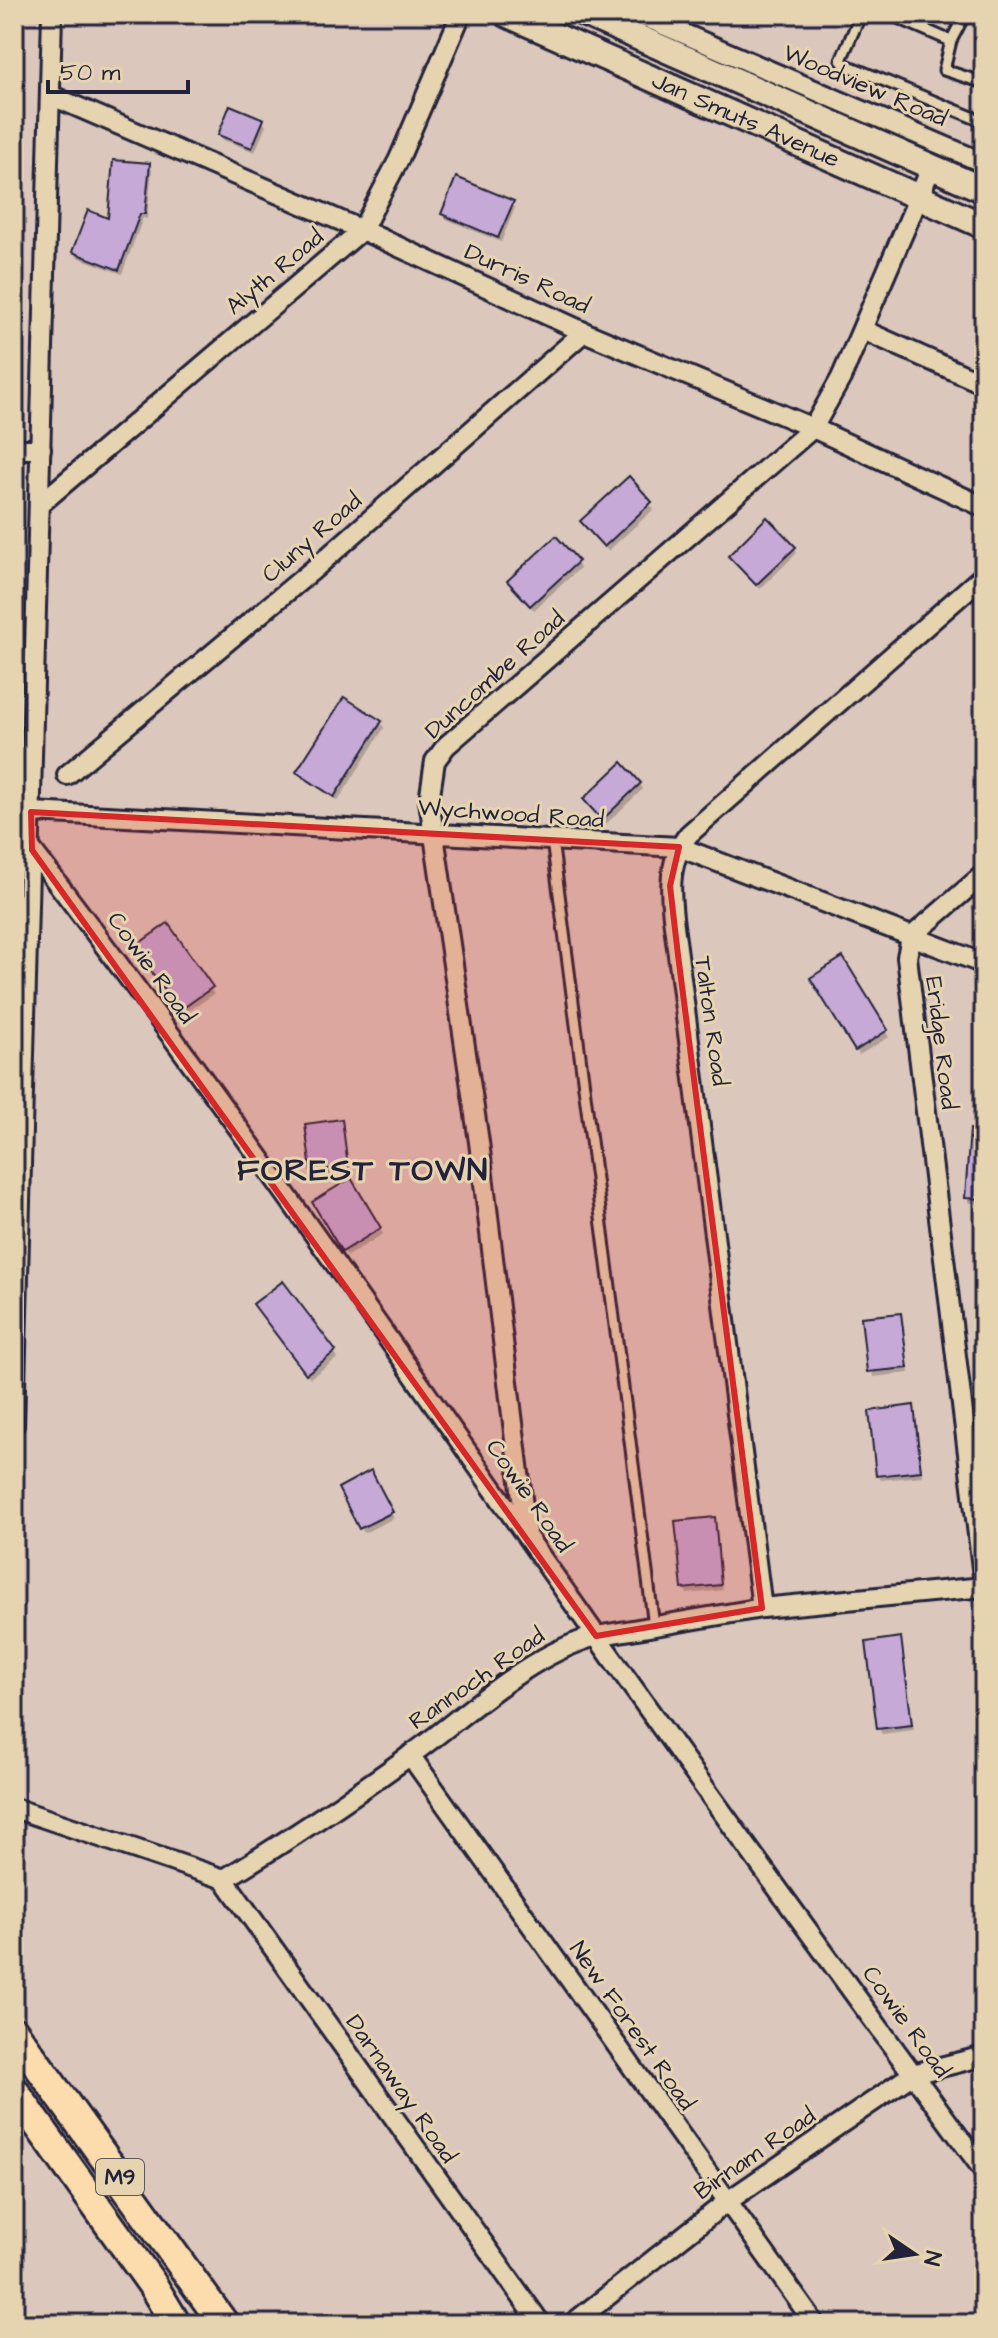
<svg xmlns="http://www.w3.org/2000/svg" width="998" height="2338" font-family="'Architects Daughter',sans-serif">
	<rect width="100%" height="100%" fill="#dcc7bc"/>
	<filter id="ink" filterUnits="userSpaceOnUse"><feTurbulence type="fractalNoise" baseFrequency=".0125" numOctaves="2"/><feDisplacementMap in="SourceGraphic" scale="16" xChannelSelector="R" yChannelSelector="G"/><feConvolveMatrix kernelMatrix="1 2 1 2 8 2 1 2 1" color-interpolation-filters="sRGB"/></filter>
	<g filter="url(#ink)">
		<g fill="#0003">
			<path d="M262 120 266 126 255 152 223 140 220 134Z"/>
			<path d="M149 164 152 170 147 219 143 218 122 274 77 257 74 252 110 220Z"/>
			<path d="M512 202 515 208 501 242 446 219 443 214Z"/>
			<path d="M628 479 654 509 608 551 586 527Z"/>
			<path d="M794 548 797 553 760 589 733 561Z"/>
			<path d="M577 562 580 568 534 610 512 587Z"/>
			<path d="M381 723 384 728 338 801 302 778 298 772Z"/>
			<path d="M640 784 643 789 606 824 588 804Z"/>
			<path d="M984 896V924L971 908Z"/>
			<path d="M168 926 214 994 183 1015 140 952Z"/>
			<path d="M842 960 889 1037 859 1055 812 978Z"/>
			<path d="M341 1121 350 1172 316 1176 307 1125Z"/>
			<path d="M984 1132V1204L970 1203 967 1198Z"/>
			<path d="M350 1181 383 1234 347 1256 315 1203Z"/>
			<path d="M283 1284 338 1358 310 1378 259 1310Z"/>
			<path d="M900 1315 909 1373 873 1377 863 1319Z"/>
			<path d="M913 1408 923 1476 881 1480 878 1475Z"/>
			<path d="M370 1473 394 1518 364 1533 341 1489Z"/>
			<path d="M714 1519 723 1590 687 1594 684 1588Z"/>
			<path d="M900 1640 914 1730 882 1734 879 1728Z"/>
		</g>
		<g fill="#c6a9d6" stroke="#22223b" stroke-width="2">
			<path d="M230 105 264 119 252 148 218 135Z"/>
			<path d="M113 160 150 163 145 214H140L119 270 72 252 88 210 108 218Z"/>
			<path d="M456 177 514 201 498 238 441 214Z"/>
			<path d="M629 476 652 502 604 547 580 521Z"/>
			<path d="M767 517 796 547 756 585 728 556Z"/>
			<path d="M556 536 579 561 530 606 507 581Z"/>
			<path d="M344 697 382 721 334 797 296 772Z"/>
			<path d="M622 762 641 783 602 820 583 799Z"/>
			<path d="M168 923 213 987 179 1011 134 947Z"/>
			<path d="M843 957 888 1030 855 1051 810 978Z"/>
			<path d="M342 1119 348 1167 311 1171 305 1124Z"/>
			<path d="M970 1129 984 1130V1199L965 1198Z"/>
			<path d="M351 1178 381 1228 342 1252 312 1202Z"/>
			<path d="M283 1281 336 1351 306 1374 253 1304Z"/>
			<path d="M901 1313 908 1368 867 1372 861 1317Z"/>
			<path d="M914 1405 921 1471 876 1476 869 1411Z"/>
			<path d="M371 1470 393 1512 359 1529 338 1488Z"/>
			<path d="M715 1517 721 1585 682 1589 675 1521Z"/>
			<path d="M901 1637 912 1725 877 1729 866 1642Z"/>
		</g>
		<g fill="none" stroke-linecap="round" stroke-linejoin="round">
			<g stroke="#22223b" stroke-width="15">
				<g id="service">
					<path d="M861 14 841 60 844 64 984 122"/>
					<path d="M889 14 951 41"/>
					<path d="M965 14 951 41 944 70 984 83"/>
					<path d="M552 840 654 1626"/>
				</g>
			</g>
			<g stroke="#22223b" stroke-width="24">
				<g id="minor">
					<path d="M638 14 984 163"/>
					<path d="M50 95 362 230 584 332 813 428 984 507"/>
					<path d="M863 330 984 384"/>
					<path d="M14 449H41"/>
					<path d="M39 505 362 230 399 159 461 14"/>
					<path d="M67 775 314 569 584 332"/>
					<path d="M14 811 679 847 984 964"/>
					<path d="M32 850C228 1105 410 1371 595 1634 722 1814 853 1993 984 2171"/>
					<path d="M984 874 911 937 907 957 984 1584"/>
					<path d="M14 1425 52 14"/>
					<path d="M526 1531 479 1142 429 801 435 761 446 746 813 428 841 378 932 166"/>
					<path d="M762 1608 678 955C673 914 661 868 689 834L984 575"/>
					<path d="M410 1755 815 2324"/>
					<path d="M14 1808 224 1879"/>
					<path d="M224 1879C288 1841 351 1798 412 1754 470 1712 526 1656 596 1636L762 1608 984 1587"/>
					<path d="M224 1879 541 2324"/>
					<path d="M572 2324 728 2201 913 2074 984 2056"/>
				</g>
			</g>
			<g stroke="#22223b" stroke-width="30">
				<g id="secondary">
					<path id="s1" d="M506 14 984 226"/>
					<path d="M585 14 984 190"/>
				</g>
			</g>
			<g stroke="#22223b" stroke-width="34">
				<g id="primary">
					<path d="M14 2032 224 2324"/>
					<path d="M14 2091 152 2284 176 2324"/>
				</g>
			</g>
			<use href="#service" stroke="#e6d4b1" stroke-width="9"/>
			<use href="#minor" stroke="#e6d4b1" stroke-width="18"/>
			<use href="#secondary" stroke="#e6d4b1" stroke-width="24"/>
			<use href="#primary" stroke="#fcdcac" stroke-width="28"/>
		</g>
	</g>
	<path fill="#d62828" fill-opacity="0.2" stroke="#d62828" stroke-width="6" stroke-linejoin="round" d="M31 812 679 847 670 886 678 955 762 1608 596 1636 32 850Z"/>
	<g text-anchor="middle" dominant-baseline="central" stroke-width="6" stroke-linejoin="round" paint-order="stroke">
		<rect fill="#e6d4b1" stroke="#5d575e" stroke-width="2" x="96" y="2159" width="48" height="36" rx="6"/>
		<g font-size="22" font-weight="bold" fill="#22223b">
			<text x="120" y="2177">M9</text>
		</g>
		<g font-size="24" fill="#22223b" stroke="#e6d4b1">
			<text transform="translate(865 86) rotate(23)">Woodview Road</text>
			<text stroke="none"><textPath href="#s1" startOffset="262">Jan Smuts Avenue</textPath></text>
			<text transform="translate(275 272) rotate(-40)">Alyth Road</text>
			<text transform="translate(527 279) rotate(25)">Durris Road</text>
			<text transform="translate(312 538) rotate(-41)">Cluny Road</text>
			<text transform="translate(495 675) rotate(-42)">Duncombe Road</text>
			<text transform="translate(511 814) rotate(4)">Wychwood Road</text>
			<text transform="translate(151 968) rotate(54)">Cowie Road</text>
			<text transform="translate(711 1021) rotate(82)">Talton Road</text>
			<text transform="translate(941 1043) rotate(83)">Eridge Road</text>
			<text transform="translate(529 1496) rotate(55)">Cowie Road</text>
			<text transform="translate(477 1679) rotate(-35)">Rannoch Road</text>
			<text transform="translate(906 2022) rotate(54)">Cowie Road</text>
			<text transform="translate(632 2026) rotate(55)">New Forest Road</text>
			<text transform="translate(401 2089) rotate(55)">Darnaway Road</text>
			<text transform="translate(755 2154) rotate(-35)">Birnam Road</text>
		</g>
		<g font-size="32" font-weight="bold" letter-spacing="2" fill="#22223b" stroke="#e6d4b1">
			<text x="363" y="1170">FOREST TOWN</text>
		</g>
	</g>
	<rect width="998" height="2338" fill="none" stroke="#e6d4b1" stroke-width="48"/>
	<rect x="24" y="24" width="950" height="2290" fill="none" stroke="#22223b" stroke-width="3" filter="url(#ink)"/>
	<g transform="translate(914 2254) rotate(103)" stroke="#e6d4b1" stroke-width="6" paint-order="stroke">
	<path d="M0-6L14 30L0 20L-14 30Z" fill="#22223b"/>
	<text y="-12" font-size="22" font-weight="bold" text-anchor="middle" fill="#22223b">N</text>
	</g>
	<path d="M48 80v12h140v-12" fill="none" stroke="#22223b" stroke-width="4"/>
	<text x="60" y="80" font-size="24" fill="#22223b" stroke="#e6d4b1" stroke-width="6" paint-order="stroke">50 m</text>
</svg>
